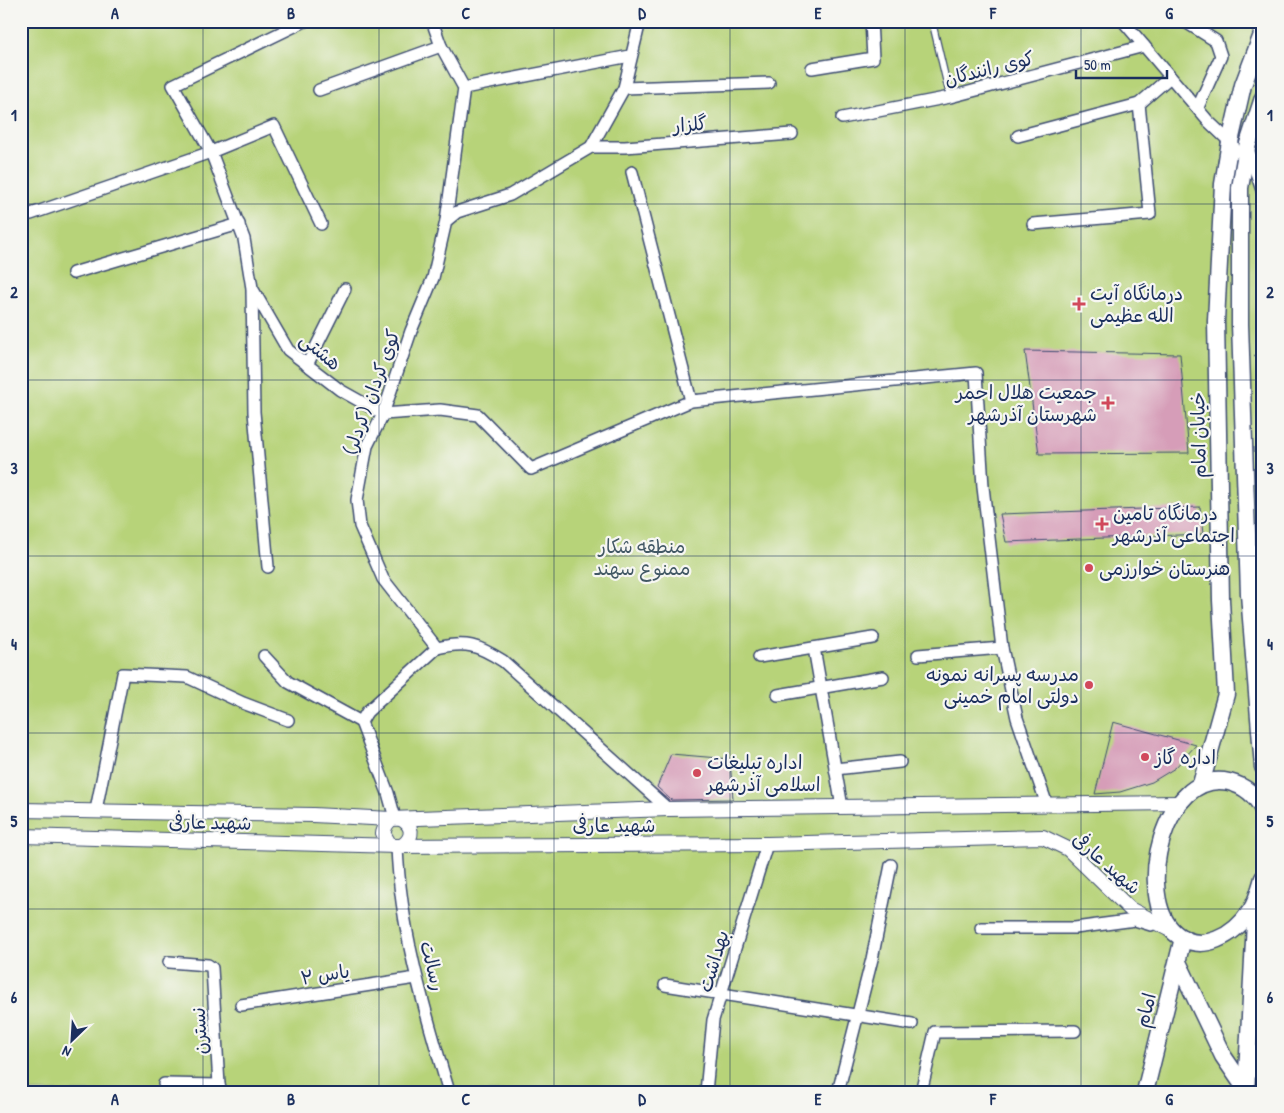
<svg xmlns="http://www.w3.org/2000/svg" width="1284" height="1113" font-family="'Patrick Hand','Playpen Sans Arabic',sans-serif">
	<rect width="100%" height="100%" fill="#f6f6f2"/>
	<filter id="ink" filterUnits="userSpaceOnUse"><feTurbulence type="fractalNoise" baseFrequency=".02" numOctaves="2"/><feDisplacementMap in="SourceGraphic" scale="10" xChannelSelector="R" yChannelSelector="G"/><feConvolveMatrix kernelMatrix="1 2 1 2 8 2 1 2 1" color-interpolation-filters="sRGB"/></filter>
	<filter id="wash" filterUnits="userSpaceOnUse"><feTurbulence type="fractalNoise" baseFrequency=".0096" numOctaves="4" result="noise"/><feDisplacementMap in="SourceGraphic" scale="20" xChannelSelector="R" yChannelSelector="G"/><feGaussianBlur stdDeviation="1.12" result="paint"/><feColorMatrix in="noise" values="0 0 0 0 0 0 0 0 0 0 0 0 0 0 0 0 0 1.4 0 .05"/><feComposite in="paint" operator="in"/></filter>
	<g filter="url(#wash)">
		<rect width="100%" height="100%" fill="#f5eada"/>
		<rect fill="#b7d379" stroke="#69816c" x="21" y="21" width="1242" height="1071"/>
		<g id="blocks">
			<g fill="#d69db8">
				<path d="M1025 351 1180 354 1189 453 1039 454Z"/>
				<path d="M1200 507 1203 534 1006 542 1000 514Z"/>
				<path d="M1113 722 1196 745 1175 768 1152 782 1120 792 1095 794Z"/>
				<path d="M671 754 730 759 733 799 671 800 657 787Z"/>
			</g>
		</g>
	</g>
	<g filter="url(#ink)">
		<use href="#blocks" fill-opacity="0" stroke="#3c4b71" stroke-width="1"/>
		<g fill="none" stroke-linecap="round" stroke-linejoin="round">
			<g stroke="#3c4b71" stroke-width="8">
				<path id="service" d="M932 21 950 97"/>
			</g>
			<g stroke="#3c4b71" stroke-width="14">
				<g id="minor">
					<path d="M305 21 173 85 211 152 244 239 252 288 288 350 340 390 383 414 440 410 478 415 531 469 691 401 976 373 983 487 1002 648 1017 718 1047 805"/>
					<path d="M432 21 441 46 464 88"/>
					<path d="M1123 21 1208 121 1230 142"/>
					<path d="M1184 21 1216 41 1221 56 1198 107"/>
					<path d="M812 68 873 58 871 21"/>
					<path d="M624 88 769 83"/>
					<path d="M319 90 441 46"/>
					<path d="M842 118 950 97 1144 46"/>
					<path d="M1018 136 1139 104 1170 77"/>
					<path d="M591 147H625L792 134"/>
					<path d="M1248 149 1263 193"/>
					<path d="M632 172 691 401"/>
					<path d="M31 214 211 152 274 126 321 224"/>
					<path d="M446 221 464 88 630 56"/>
					<path d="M1033 224 1150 214 1139 104"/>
					<path d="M73 273 239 224"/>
					<path d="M252 290 254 412 268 567"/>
					<path d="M307 365 345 289"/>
					<path d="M437 648C466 641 478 645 503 661L668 809"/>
					<path d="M814 648 842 807"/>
					<path d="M918 655 1002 648"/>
					<path d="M264 656 288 682 361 722"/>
					<path d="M759 657 873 638"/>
					<path d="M778 695 883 677"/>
					<path d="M835 769 900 762"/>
					<path d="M96 810 123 674 187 677 243 703 288 720"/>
					<path d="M395 818 388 793 361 722 367 712 437 648 383 579 360 526 357 500 367 446 383 414 411 331 433 278 446 221 457 212 510 195 591 147 624 88 640 21"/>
					<path d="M397 846C400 931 425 1011 449 1092"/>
					<path d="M981 928H1075L1135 920 1151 925"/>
					<path d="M169 962 208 965 212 968 219 1085 221 1092"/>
					<path d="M665 985 912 1024"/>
					<path d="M241 1005 416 978"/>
					<path d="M164 1084 219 1085"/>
					<path d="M706 1092 713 1020 767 844"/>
					<path d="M838 1092 872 959 891 865"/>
					<path d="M921 1092 935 1032 1075 1031"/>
				</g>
			</g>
			<g stroke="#3c4b71" stroke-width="16">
				<g id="tertiary">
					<path d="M21 810 313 815 391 819 668 809 1179 803"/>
					<path d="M401 819C413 825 414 837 403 845"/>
					<path d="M21 836 397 846 767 844 1043 837 1068 849 1130 909 1174 932"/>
					<path d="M390 845 383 833 386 825 391 819"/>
				</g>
			</g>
			<g stroke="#3c4b71" stroke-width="19">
				<g id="secondary">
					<path d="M1263 98 1247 147 1240 188V324L1249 594 1263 767"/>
					<path d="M1232 151 1230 142 1243 85 1263 32"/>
					<path d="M1201 784 1226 694 1221 600 1216 321 1223 184 1230 142"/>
					<path d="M1263 810C1256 795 1245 786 1229 782 1164 768 1133 896 1175 933 1201 956 1235 935 1251 910 1257 901 1260 888 1263 878"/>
					<path d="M1178 962 1223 1056 1245 1088"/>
					<path d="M1145 1092 1183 938"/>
					<path d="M1246 1092 1256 903"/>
				</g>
			</g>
			<path stroke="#3c4b71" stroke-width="2.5" stroke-dasharray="1 4" stroke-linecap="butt" d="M1254 356H1263"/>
			<use href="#service" stroke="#fff" stroke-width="5.5"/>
			<use href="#minor" stroke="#fff" stroke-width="11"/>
			<use href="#tertiary" stroke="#fff" stroke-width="14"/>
			<use href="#secondary" stroke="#fff" stroke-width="16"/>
		</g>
	</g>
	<path fill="none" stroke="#1b2f5e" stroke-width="1" stroke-opacity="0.55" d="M203 21V1092M379 21V1092M554 21V1092M730 21V1092M905 21V1092M1081 21V1092M21 204H1263M21 380H1263M21 556H1263M21 733H1263M21 909H1263"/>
	<g fill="#d1495b" stroke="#f6f6f2" stroke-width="2">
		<path d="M1076.5 296.5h5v5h5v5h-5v5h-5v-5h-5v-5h5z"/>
		<path d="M1105.5 395.5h5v5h5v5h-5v5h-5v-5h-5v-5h5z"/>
		<path d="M1099.5 516.5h5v5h5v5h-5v5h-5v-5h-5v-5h5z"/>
		<circle cx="1089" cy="568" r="5"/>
		<circle cx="1089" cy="685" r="5"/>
		<circle cx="1145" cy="757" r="5"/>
		<circle cx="697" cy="773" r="5"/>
	</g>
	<g text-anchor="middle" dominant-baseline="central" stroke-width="4.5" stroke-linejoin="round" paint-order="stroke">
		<g font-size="19" fill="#1b2f5e" stroke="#f6f6f2">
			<text transform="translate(989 68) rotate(-14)">کوی رانندگان</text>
			<text transform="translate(690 124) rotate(-4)">گلزار</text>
			<text transform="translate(321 351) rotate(40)">هشتی</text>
			<text transform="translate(371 392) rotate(-70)">کوی کردان (کردلر)</text>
			<text transform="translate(1198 435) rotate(-91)">خیابان امام</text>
			<text transform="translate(210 822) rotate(1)">شهید عارفی</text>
			<text x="614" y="825">شهید عارفی</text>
			<text transform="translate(1107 863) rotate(41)">شهید عارفی</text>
			<text transform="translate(713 961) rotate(-73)">بهداشت</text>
			<text transform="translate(433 966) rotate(76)">رسالت</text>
			<text transform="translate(325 974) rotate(-9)">یاس ۲</text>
			<text transform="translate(1145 1010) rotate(-76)">امام</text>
			<text transform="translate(199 1031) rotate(-93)">نسترن</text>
		</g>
		<g font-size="19" fill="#1b2f5e" stroke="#f6f6f2" text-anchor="start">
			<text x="1090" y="293">درمانگاه آیت<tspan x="1090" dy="22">الله عظیمی</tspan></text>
			<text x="1097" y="392" text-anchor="end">جمعیت هلال احمر<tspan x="1097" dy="22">شهرستان آذرشهر</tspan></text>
			<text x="1113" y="513">درمانگاه تامین<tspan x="1113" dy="22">اجتماعی آذرشهر</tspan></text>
			<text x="1099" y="568">هنرستان خوارزمی</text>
			<text x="1079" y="674" text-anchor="end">مدرسه پسرانه نمونه<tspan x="1079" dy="22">دولتی امام خمینی</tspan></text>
			<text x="1155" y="757">اداره گاز</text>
			<text x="707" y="762">اداره تبلیغات<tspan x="707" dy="22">اسلامی آذرشهر</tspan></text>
		</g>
		<g font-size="19" fill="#425865" stroke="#f6f6f2">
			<text x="642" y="546">منطقه شکار<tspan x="642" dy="22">ممنوع سهند</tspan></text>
		</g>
	</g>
	<rect width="1284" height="1113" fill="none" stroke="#f6f6f2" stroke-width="55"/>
	<g transform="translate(72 1040) rotate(205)" stroke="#f6f6f2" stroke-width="4" paint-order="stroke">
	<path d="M0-4L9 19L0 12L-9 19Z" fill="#1b2f5e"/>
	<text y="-8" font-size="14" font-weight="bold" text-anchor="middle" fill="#1b2f5e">N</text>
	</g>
	<path d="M1076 70v8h91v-8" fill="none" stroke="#1b2f5e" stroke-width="2.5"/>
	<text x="1084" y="70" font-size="15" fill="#1b2f5e" stroke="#f6f6f2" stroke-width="4" paint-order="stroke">50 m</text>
	<rect x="28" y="28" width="1228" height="1058" fill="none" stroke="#1b2f5e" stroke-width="2"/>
	<g font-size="16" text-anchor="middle" font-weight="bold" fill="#1b2f5e">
		<text x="115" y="19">A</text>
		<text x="291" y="19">B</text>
		<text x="466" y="19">C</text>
		<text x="642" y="19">D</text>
		<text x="818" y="19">E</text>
		<text x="993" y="19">F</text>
		<text x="1169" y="19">G</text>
		<text x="14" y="121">1</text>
		<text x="1270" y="121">1</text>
		<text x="14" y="298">2</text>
		<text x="1270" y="298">2</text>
		<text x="14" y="474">3</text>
		<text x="1270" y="474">3</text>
		<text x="14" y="650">4</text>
		<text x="1270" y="650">4</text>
		<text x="14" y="827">5</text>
		<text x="1270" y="827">5</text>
		<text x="14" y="1003">6</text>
		<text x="1270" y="1003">6</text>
		<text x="115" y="1105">A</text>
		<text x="291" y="1105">B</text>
		<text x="466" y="1105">C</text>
		<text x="642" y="1105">D</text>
		<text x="818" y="1105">E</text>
		<text x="993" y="1105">F</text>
		<text x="1169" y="1105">G</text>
	</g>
</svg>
